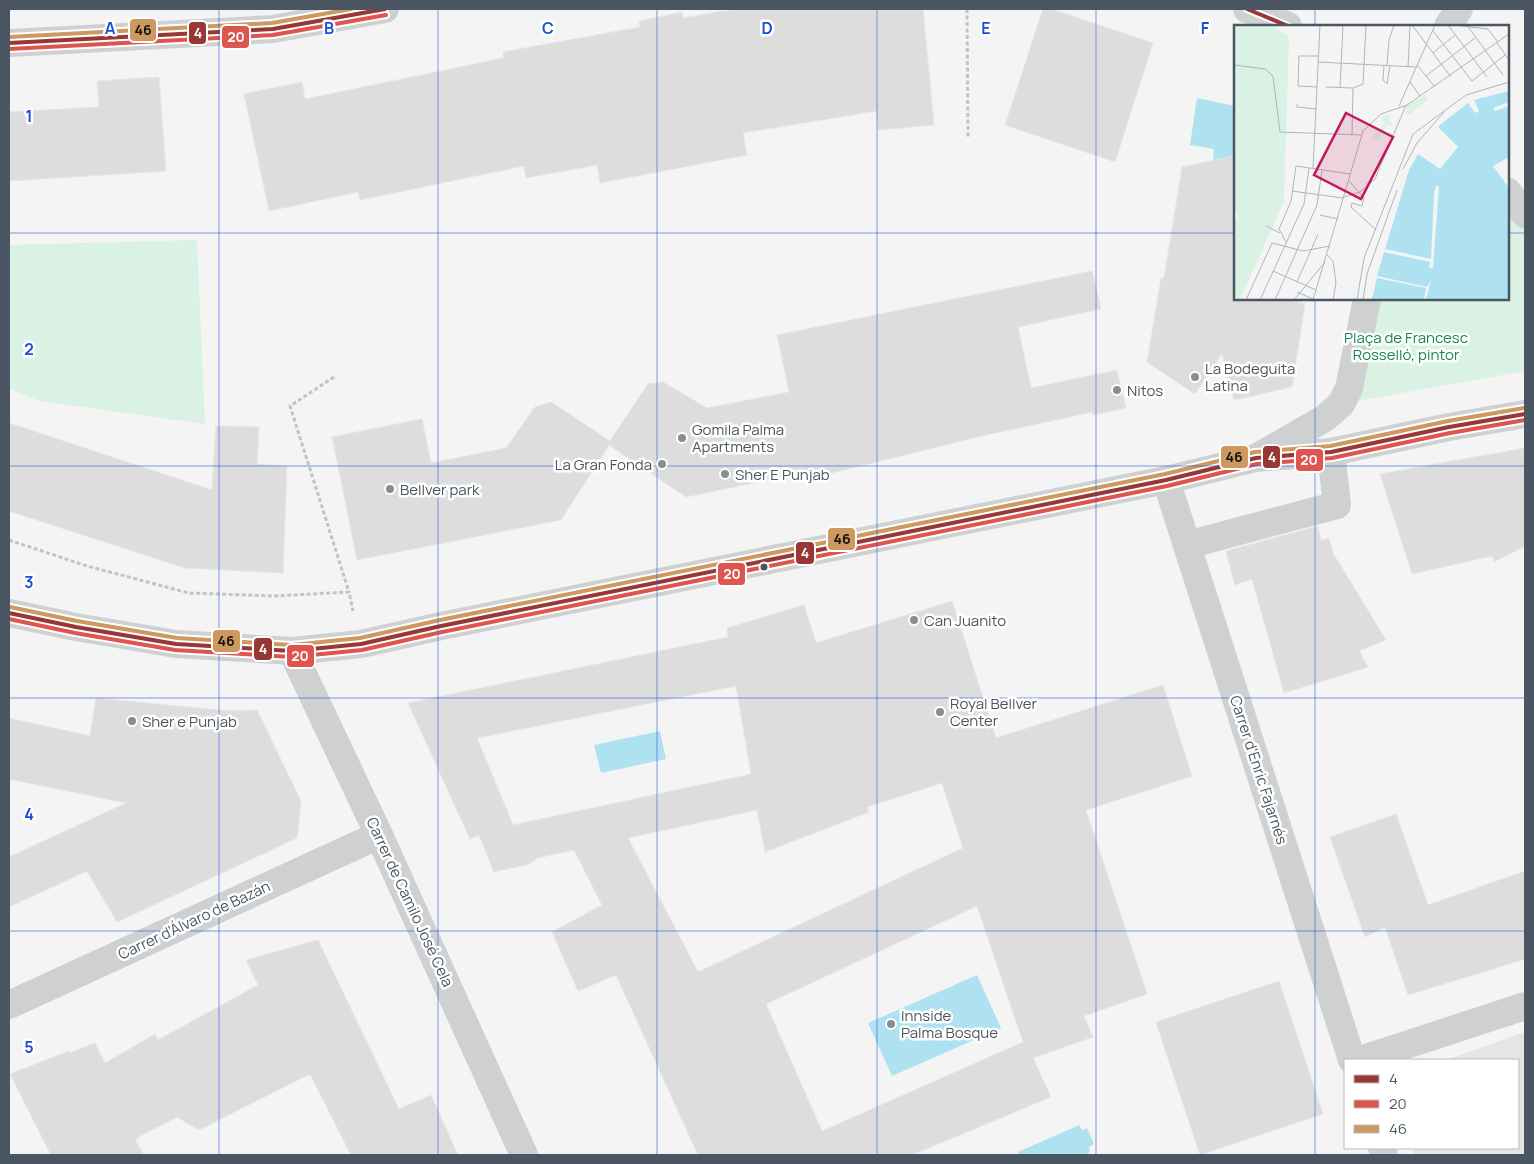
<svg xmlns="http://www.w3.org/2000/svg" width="1534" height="1164" font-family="Manrope,sans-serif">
	<rect width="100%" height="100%" fill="#f4f4f4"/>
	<path fill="#e6e5e6" d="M1525 1032V1155H1415L1412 1148H1518V1060H1446Z"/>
	<g fill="#d9f2e3">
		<path d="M1508 192 1525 214V371L1341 404 1367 299H1508Z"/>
		<path d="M197 240 205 424 39 401 9 388V245Z"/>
	</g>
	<g fill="#aee2f0">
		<path d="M1197 98 1235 106 1233 126 1235 127V156L1213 161 1214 149 1190 145Z"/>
		<path d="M660 731 666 759 601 773 594 745Z"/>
		<path d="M977 975 1001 1028 892 1076 868 1023Z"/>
		<path d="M1079 1125 1082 1130 1087 1128 1094 1144 1089 1147 1090 1152 1084 1155H1019L1018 1152Z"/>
	</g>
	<g fill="#ddddde" stroke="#e5e6e7" fill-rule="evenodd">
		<path d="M744 9H923L934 125 878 130 876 111 743 133 747 155 600 183 597 165 526 178 524 166 360 200 358 192 269 211 244 94 302 82 305 99 504 58 503 52 640 27 639 21 682 12 683 18 717 12Z"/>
		<path d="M1043 9H1051L1153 43 1115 162 1005 125Z"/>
		<path d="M159 77 166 171 9 181V112L99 107 97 81Z"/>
		<path d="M1235 156V299H1297V302L1305 304 1292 387 1234 400 1222 354 1195 394 1147 362 1161 278H1164L1182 167Z"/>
		<path d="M1092 271 1101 309 1018 327 1031 388 1117 370 1126 408 1093 415V412L982 436 807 479 806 472 686 497 609 445 561 520 357 560 332 437 422 419 431 463 506 448 535 407 551 402 610 441 648 384 663 382 707 408 789 392 777 335Z"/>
		<path d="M9 423 212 490 216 426 259 427 257 464 287 466 283 573 185 568 9 511Z"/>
		<path d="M1525 448V546L1494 562 1492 556 1412 574 1380 474Z"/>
		<path d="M1318 526 1321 540 1329 538 1333 553 1386 640 1359 651 1368 667 1284 693 1252 579 1235 585 1226 551Z"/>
		<path d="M952 601 996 738 1163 685 1192 776 1086 810 1147 994 1084 1016 1093 1037 1033 1058 1051 1097 912 1155H698L616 975 578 991 552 932 602 905 574 850 538 858 529 864 494 872 479 835 470 839 408 703 728 637 727 628 804 605 816 643ZM736 686 751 774 513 825 477 738ZM942 783 963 848 698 972 628 838 757 810 765 852 869 812 867 807ZM977 906 1023 1042 822 1131 766 1004Z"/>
		<path d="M96 698 230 711 257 710 301 801 297 838 117 922 87 871 9 907V857L126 803 9 779V718L90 736Z"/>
		<path d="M1396 814 1428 905 1525 871V959L1408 995 1385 927 1365 937 1330 837Z"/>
		<path d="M318 940 399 1109 431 1095 458 1155H351L310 1074 199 1130 177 1117 135 1139 144 1155H51L10 1074 69 1051 70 1053 95 1043 105 1063 155 1034 158 1040 258 985 246 960Z"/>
		<path d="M1279 981 1323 1114 1200 1155 1156 1022Z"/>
	</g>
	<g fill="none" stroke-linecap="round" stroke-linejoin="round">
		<g stroke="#bcc7c4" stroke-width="3" stroke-dasharray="4 2.5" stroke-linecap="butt">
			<path d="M967 9 968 138"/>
			<path d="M334 377 290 406 349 592"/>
			<path d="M9 540 87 566 189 593 274 596 349 592 353 611"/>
		</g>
		<g stroke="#ced0d2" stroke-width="28">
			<path d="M1247 9 1288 26"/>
			<path d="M1448 26 1459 9"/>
			<path d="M9 43 273 29 385 9"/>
			<path d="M1508 192 1525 214"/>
			<path d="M1261 455 1325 418 1341 404 1349 388 1367 299"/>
			<path d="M1166 480 1352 1060"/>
			<path d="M1187 545 1337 505 1331 452"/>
			<path d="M9 613 76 627 176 644 292 651 361 644 441 626 1166 480 1256 458 1331 452 1449 427 1525 414"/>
			<path d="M292 651 379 835 524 1155"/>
			<path d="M9 1005 379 835"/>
			<path d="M1360 1060 1525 1006"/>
			<path d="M1382 1148 1384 1155"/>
		</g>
		<g stroke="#fff" stroke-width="8">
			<g id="bus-1">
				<path d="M1247 9 1288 26"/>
				<path d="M9 43 273 29 385 9"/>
				<path d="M9 613 76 627 176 644 292 651 361 644 441 626 1166 480 1256 458 1331 452 1449 427 1525 414"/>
			</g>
		</g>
		<g stroke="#fff" stroke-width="8">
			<g id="bus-2">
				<path d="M9 49 273 35 386 15"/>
				<path d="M9 619 75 633 175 650 292 657 362 650 442 632 1167 486 1257 464 1332 458 1450 433 1525 420"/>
			</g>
		</g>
		<g stroke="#fff" stroke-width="8">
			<g id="bus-3">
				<path d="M9 37 272 23 351 9"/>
				<path d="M10 607 77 621 177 638 292 645 360 638 440 620 1165 474 1255 452 1330 446 1448 421 1524 408"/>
			</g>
		</g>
		<use href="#bus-1" stroke="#993636" stroke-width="4"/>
		<use href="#bus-2" stroke="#de544e" stroke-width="4"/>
		<use href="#bus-3" stroke="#cd9960" stroke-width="4"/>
	</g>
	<path fill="none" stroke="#1d4ed8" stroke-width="1" stroke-opacity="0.55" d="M219 9V1155M438 9V1155M657 9V1155M877 9V1155M1096 9V1155M1315 9V26M9 233H1235M1508 233H1525M1315 299V1155M9 466H1525M9 698H1525M9 931H1525"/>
	<g fill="#868d94" stroke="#fff" stroke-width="2">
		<circle cx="1195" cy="377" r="5"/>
		<circle cx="1117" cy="390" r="5"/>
		<circle cx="682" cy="438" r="5"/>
		<circle cx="662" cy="464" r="5"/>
		<circle cx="725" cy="474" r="5"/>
		<circle cx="390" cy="489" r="5"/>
		<circle cx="914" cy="620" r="5"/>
		<circle cx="940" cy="712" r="5"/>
		<circle cx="132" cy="721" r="5"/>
		<circle cx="891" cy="1024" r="5"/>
	</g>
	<circle fill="#4a5661" stroke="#fff" stroke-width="2" cx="764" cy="567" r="4.5"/>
	<g text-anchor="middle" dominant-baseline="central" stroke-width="5" stroke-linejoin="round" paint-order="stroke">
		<g font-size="15" fill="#17864f" stroke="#fff">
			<text x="1406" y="337">Plaça de Francesc<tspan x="1406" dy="17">Rosselló, pintor</tspan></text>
		</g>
		<g font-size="15" fill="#4a5661" stroke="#fff" text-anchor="start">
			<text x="1205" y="368">La Bodeguita<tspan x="1205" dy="17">Latina</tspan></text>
			<text x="1127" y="390">Nitos</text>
			<text x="692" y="429">Gomila Palma<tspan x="692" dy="17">Apartments</tspan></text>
			<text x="652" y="464" text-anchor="end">La Gran Fonda</text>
			<text x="735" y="474">Sher E Punjab</text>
			<text x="400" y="489">Bellver park</text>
			<text x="924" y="620">Can Juanito</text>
			<text x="950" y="703">Royal Bellver<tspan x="950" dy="17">Center</tspan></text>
			<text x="142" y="721">Sher e Punjab</text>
			<text x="901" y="1015">Innside<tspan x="901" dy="17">Palma Bosque</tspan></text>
		</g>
		<g font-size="15" fill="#4a5661" stroke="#fff">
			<text transform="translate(1259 770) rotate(72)">Carrer d'Enric Fajarnés</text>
			<text transform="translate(410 902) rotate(65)">Carrer de Camilo José Cela</text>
			<text transform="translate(194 920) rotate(-25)">Carrer d'Álvaro de Bazán</text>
		</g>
	</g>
	<g transform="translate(1234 25)">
		<rect width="275" height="275" fill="#f4f4f4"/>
		<path d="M0 0H37L55 12 50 176 6 275H0V195L5 193 0 183ZM191 70 194 75 176 89H172V81ZM154 89 159 102 153 99 145 115 138 112 151 98 147 93Z" fill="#d9f2e3"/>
		<path d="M275 66V77L259 83 261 86 275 81V132L259 141 275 163V275H192L197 255 193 262 143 251 150 227 196 237 195 243H199L205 161H202L200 169 197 234 151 224 175 145 184 129 206 144 224 122 204 102 206 100 234 78 241 88 245 86 240 75ZM143 253 192 263 190 275 138 274Z" fill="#aee2f0"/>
		<path fill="none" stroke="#b0b5b9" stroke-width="1" d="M152 0H181M178 0 217 52M214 0 253 52M220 0 254 4 264 17M233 0 269 50M199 6 238 56 271 30M263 18 275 35M199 28 221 10M84 37 182 42M0 40 31 44 39 51 46 107 127 110M150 40 149 55 153 59 156 40M153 40 155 15 160 0M183 40 201 62M174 41 176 1M192 51 241 13M176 57 186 71M83 62 64 61 65 31H84M92 62 119 63 129 59 132 0M106 63 109 0M63 79V82L82 84M165 81 201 0M118 110 119 63M79 143 86 0M169 144 183 118 210 87M115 156 130 173 128 181 118 178 117 182 142 205M58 166 109 173M110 172 126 167 141 154 172 80M86 190 104 194M32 201 46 208M52 217 45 204 57 176 62 141 116 149M93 230 99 236 102 258 99 275M39 246 82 265M63 257 84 209M63 267 79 274M12 275 38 218 69 226 96 221M26 275 70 179 75 143M41 275 83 180 88 145M60 275 91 237M79 275 129 106 147 89 173 80 275 9M123 275 130 233 179 109 232 70 275 57M129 275 133 249 163 165"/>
		<path fill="#c2185b" fill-opacity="0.15" stroke="#c2185b" stroke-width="2.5" d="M112 88 159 112 127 174 80 150Z"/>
		<rect width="275" height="275" fill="none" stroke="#4a5661" stroke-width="2.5"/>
	</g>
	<g font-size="16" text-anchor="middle" font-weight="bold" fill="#1d4ed8" stroke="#fff" stroke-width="5" stroke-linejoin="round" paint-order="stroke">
		<text x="110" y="34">A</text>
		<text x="329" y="34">B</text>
		<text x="548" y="34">C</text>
		<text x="767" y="34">D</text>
		<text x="986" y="34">E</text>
		<text x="1205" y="34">F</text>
		<text x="29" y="122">1</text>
		<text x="29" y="355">2</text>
		<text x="29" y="588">3</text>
		<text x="29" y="820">4</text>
		<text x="29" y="1053">5</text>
	</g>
	<g stroke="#fff" stroke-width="2">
		<rect x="129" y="18" width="28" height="24" rx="5" fill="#cd9960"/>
		<rect x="188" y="21" width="19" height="24" rx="5" fill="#993636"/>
		<rect x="221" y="25" width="29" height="24" rx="5" fill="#de544e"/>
		<rect x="1262" y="445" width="19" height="24" rx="5" fill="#993636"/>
		<rect x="1220" y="445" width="29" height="24" rx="5" fill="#cd9960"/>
		<rect x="1295" y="448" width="29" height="24" rx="5" fill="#de544e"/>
		<rect x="827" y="527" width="29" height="24" rx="5" fill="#cd9960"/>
		<rect x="795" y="541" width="20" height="24" rx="5" fill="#993636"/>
		<rect x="717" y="562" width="29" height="24" rx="5" fill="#de544e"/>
		<rect x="212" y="629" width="29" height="24" rx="5" fill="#cd9960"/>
		<rect x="253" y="637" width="20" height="24" rx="5" fill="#993636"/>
		<rect x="286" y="644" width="29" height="24" rx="5" fill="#de544e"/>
	</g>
	<g font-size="14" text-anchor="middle" font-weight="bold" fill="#fff">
		<text x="198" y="38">4</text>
		<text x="236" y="42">20</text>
		<text x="1272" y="462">4</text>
		<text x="1309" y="465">20</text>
		<text x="805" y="558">4</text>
		<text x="732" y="579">20</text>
		<text x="263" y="654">4</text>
		<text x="300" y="661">20</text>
	</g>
	<g font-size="14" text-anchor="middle" font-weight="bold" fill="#111">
		<text x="143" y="35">46</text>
		<text x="1234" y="462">46</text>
		<text x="842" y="544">46</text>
		<text x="226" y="646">46</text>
	</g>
	<rect width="1534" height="1164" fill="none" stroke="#4a5661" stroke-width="20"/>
	<rect x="1344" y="1059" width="175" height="90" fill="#ffffff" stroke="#b7bbc0"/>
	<rect x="1354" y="1075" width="25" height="8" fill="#993636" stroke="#b7bbc0"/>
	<text x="1389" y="1084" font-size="15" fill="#4a5661">4</text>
	<rect x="1354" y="1100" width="25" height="8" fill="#de544e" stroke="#b7bbc0"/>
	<text x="1389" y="1109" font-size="15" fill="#4a5661">20</text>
	<rect x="1354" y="1125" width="25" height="8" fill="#cd9960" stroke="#b7bbc0"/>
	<text x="1389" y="1134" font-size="15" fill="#4a5661">46</text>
</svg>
